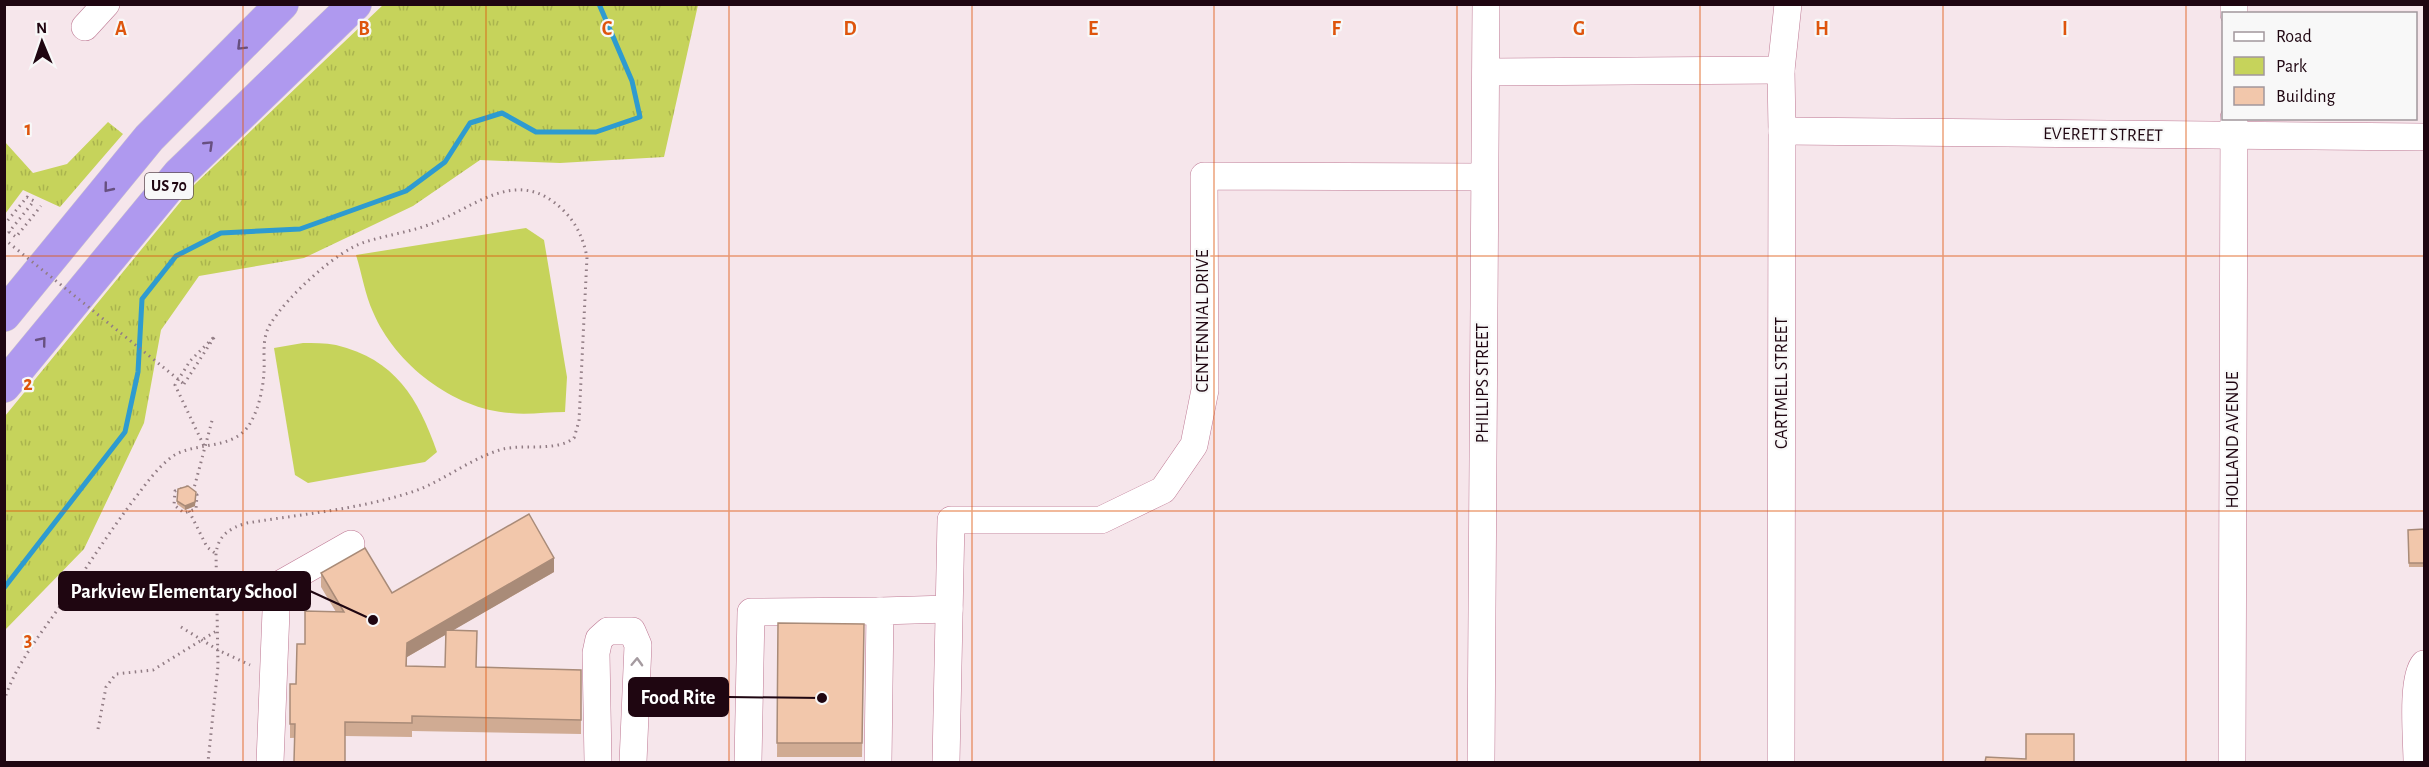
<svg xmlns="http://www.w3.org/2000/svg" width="2429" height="767" font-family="'Alegreya Sans',sans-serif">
	<defs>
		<pattern id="grass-tufts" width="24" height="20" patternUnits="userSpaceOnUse" patternTransform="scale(1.5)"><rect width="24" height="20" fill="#c6d35b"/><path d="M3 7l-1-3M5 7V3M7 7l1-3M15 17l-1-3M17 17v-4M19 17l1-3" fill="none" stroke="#aab44e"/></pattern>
	</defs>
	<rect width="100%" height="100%" fill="#f6e6eb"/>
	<g fill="url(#grass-tufts)">
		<path d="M384 4 698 5 664 157 560 163 480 160 413 206 304 258 199 276 161 330 144 423 84 549 5 630V416L195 184Z"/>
		<path d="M108 122 123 134 60 207 23 190 5 214V142L33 173 67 164Z"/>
	</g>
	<g fill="#c6d35b">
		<path d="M526 228 544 240 567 377 565 412C547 412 528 415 510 413 453 409 395 364 373 312 365 295 362 274 356 255Z"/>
		<path d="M303 343C313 343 325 343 336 345 395 359 418 398 437 452L425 462 308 483 295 475 274 348Z"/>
	</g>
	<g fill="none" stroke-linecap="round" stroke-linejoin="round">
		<path stroke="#2e9bd0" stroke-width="5" d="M4 588 125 432 138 372 142 299 176 256 221 233 300 229 406 191 445 162 470 123 502 113 536 132H596L640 117 632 81 599 4"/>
		<g stroke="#be7893" stroke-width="28">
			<g id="minor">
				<path d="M2234 14V4"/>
				<path d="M85 27 106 4"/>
				<path d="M1486 72 1781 70"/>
				<path d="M1782 131 2424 137"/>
				<path d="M270 762 277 586 351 544"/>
				<path d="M598 762 596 653 599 639 608 631H632L638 645 633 762"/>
				<path d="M748 762 751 612 880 611"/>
				<path d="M878 762 880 611 949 609"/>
				<path d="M946 762 951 520H1101L1163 490 1194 445 1205 390 1204 176 1484 177"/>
				<path d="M1481 762 1486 4"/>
				<path d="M1781 762 1782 131 1781 70 1788 4"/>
				<path d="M2232 762 2234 118"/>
				<path d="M2417 762C2417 741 2411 679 2424 664"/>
			</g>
		</g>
		<g stroke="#cec8cb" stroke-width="34">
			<g id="highway">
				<path d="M4 315 149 138 282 4"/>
				<path d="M4 386 179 174 355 4"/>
			</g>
		</g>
		<g stroke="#917c84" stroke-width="3" stroke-dasharray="1.5 4.5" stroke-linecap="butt">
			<path d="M4 225 27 197 34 201 9 232 16 237 41 206"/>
			<path d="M184 384 215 336 190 361 175 385 204 446"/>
			<path d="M187 487 197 495 196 509 184 513 174 505 175 491Z"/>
			<path d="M193 492 213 417"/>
			<path d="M189 511 207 547 216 554"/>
			<path d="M181 627 218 650 250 665"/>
			<path d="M4 701C16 661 49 624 72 589 94 556 115 524 139 493 149 480 159 466 173 456 195 442 229 450 247 428 258 413 263 390 264 372 265 356 261 338 271 323 287 297 336 251 365 242 387 235 410 232 431 224 476 207 517 165 563 210 577 224 583 238 587 257L579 421 574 438C556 452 525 444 503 449 471 458 445 480 415 491 361 509 303 514 247 523 230 528 218 535 216 554L218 666 208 762"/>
			<path d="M98 729 106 687 116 674 153 670 218 630"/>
		</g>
		<use href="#minor" stroke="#fff" stroke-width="27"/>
		<use href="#highway" stroke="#af99ef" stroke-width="33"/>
		<path stroke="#917c84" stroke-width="3" stroke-dasharray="1.5 4.5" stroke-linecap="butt" d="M4 239 184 384"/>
	</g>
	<g fill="#d0ab93" fill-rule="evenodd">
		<path d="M177 501 195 506 185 510 177 504Z"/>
		<path d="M2424 529V567H2409L2408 530Z"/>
		<path d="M554 572 453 630 477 667 581 670V734L412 731V737L345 736 290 738V684H296L336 612 321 587V573L392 593ZM445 635V667L407 666V657Z"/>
		<path d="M778 623 864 624 862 757H777Z"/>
	</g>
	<g fill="#a98b78">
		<path d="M196 496 195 506 185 510V506Z"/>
		<path d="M554 558V572L407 657V643Z"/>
	</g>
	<g fill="#f2c7ab" stroke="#a98b78" stroke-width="1.5">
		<path d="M188 486 196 492 195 502 185 506 177 501 178 489Z"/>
		<path d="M529 514 554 558 407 643 406 666 445 667 446 630 477 631 476 667 581 670V720L412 716V723L345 722V762H294L295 724H290V684H296L297 644H305V611L344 612 321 573 365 548 392 593Z"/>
		<path d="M2424 529V563H2409L2408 530Z"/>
		<path d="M778 623 864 624 862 743H777Z"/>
		<path d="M2026 734H2074V762H1985L1986 757 2026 759Z"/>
	</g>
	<defs><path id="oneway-chevron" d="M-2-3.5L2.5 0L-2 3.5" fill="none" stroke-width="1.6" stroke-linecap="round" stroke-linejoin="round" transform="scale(1.5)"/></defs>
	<g stroke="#675080">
		<use href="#oneway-chevron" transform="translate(241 46) rotate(135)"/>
		<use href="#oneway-chevron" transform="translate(209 145) rotate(-44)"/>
		<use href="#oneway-chevron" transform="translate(108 188) rotate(129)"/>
		<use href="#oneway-chevron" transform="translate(42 341) rotate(-51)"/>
	</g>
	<use stroke="#a59ba0" href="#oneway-chevron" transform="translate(637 662) rotate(-88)"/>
	<path fill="none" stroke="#de550c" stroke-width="1.5" stroke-opacity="0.55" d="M243 4V762M486 4V762M729 4V762M972 4V762M1214 4V762M1457 4V762M1700 4V762M1943 4V762M2186 4V762M4 256H2424M4 511H2424"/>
	<g text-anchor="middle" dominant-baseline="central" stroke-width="4.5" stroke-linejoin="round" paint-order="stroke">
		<rect fill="#f8f8f8" stroke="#604f56" stroke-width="1.5" x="145" y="173" width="48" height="26" rx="4.5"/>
		<g font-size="16" font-weight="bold" fill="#1f0611">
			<text x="169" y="186">US 70</text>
		</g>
		<g font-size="18" fill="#1f0611" stroke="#f8f8f8">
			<text transform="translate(2103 135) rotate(1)">EVERETT STREET</text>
			<text transform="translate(1203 321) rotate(-90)">CENTENNIAL DRIVE</text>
			<text transform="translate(1483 383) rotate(-90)">PHILLIPS STREET</text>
			<text transform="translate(1782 383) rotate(-90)">CARTMELL STREET</text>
			<text transform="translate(2233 440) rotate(-90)">HOLLAND AVENUE</text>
		</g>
	</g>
	<g font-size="20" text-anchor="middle" font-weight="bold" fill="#de550c" stroke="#f8f8f8" stroke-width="4.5" stroke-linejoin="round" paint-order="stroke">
		<text x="121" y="35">A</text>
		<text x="364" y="35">B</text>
		<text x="607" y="35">C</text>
		<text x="850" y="35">D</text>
		<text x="1093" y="35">E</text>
		<text x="1336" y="35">F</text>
		<text x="1579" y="35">G</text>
		<text x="1822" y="35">H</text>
		<text x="2065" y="35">I</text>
		<text x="28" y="135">1</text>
		<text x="28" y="390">2</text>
		<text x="28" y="646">3</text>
	</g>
	<path fill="none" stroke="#1f0611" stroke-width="2" d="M373 620L310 591M822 698L728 697"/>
	<g fill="#1f0611" stroke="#f8f8f8" stroke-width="2">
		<circle cx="373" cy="620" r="6"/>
		<circle cx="822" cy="698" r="6"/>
	</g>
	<g fill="#1f0611" stroke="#1f0611" stroke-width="2">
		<rect x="59" y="572" width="251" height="38" rx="6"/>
		<rect x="629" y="678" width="99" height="38" rx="6"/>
	</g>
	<g font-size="20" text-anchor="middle" font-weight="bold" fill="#fff">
		<text x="184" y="598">Parkview Elementary School</text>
		<text x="678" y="704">Food Rite</text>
	</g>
	<rect width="2429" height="767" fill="none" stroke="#1f0611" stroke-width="12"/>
	<rect x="2222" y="12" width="195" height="108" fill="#f8f8f8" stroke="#a1979c" stroke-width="1.5"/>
	<rect x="2234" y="32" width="30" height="9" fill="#ffffff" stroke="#a1979c" stroke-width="1.5"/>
	<text x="2276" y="42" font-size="18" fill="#1f0611">Road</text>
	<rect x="2234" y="57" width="30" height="18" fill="#c6d35b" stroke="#a1979c" stroke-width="1.5"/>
	<text x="2276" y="72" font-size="18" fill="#1f0611">Park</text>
	<rect x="2234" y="87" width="30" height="18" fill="#f2c7ab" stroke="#a1979c" stroke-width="1.5"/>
	<text x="2276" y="102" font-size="18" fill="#1f0611">Building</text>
	<g transform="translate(42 42) rotate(358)" stroke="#f8f8f8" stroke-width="4.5" paint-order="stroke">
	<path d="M0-4.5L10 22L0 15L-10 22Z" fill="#1f0611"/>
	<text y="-9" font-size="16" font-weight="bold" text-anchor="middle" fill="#1f0611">N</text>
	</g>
</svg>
